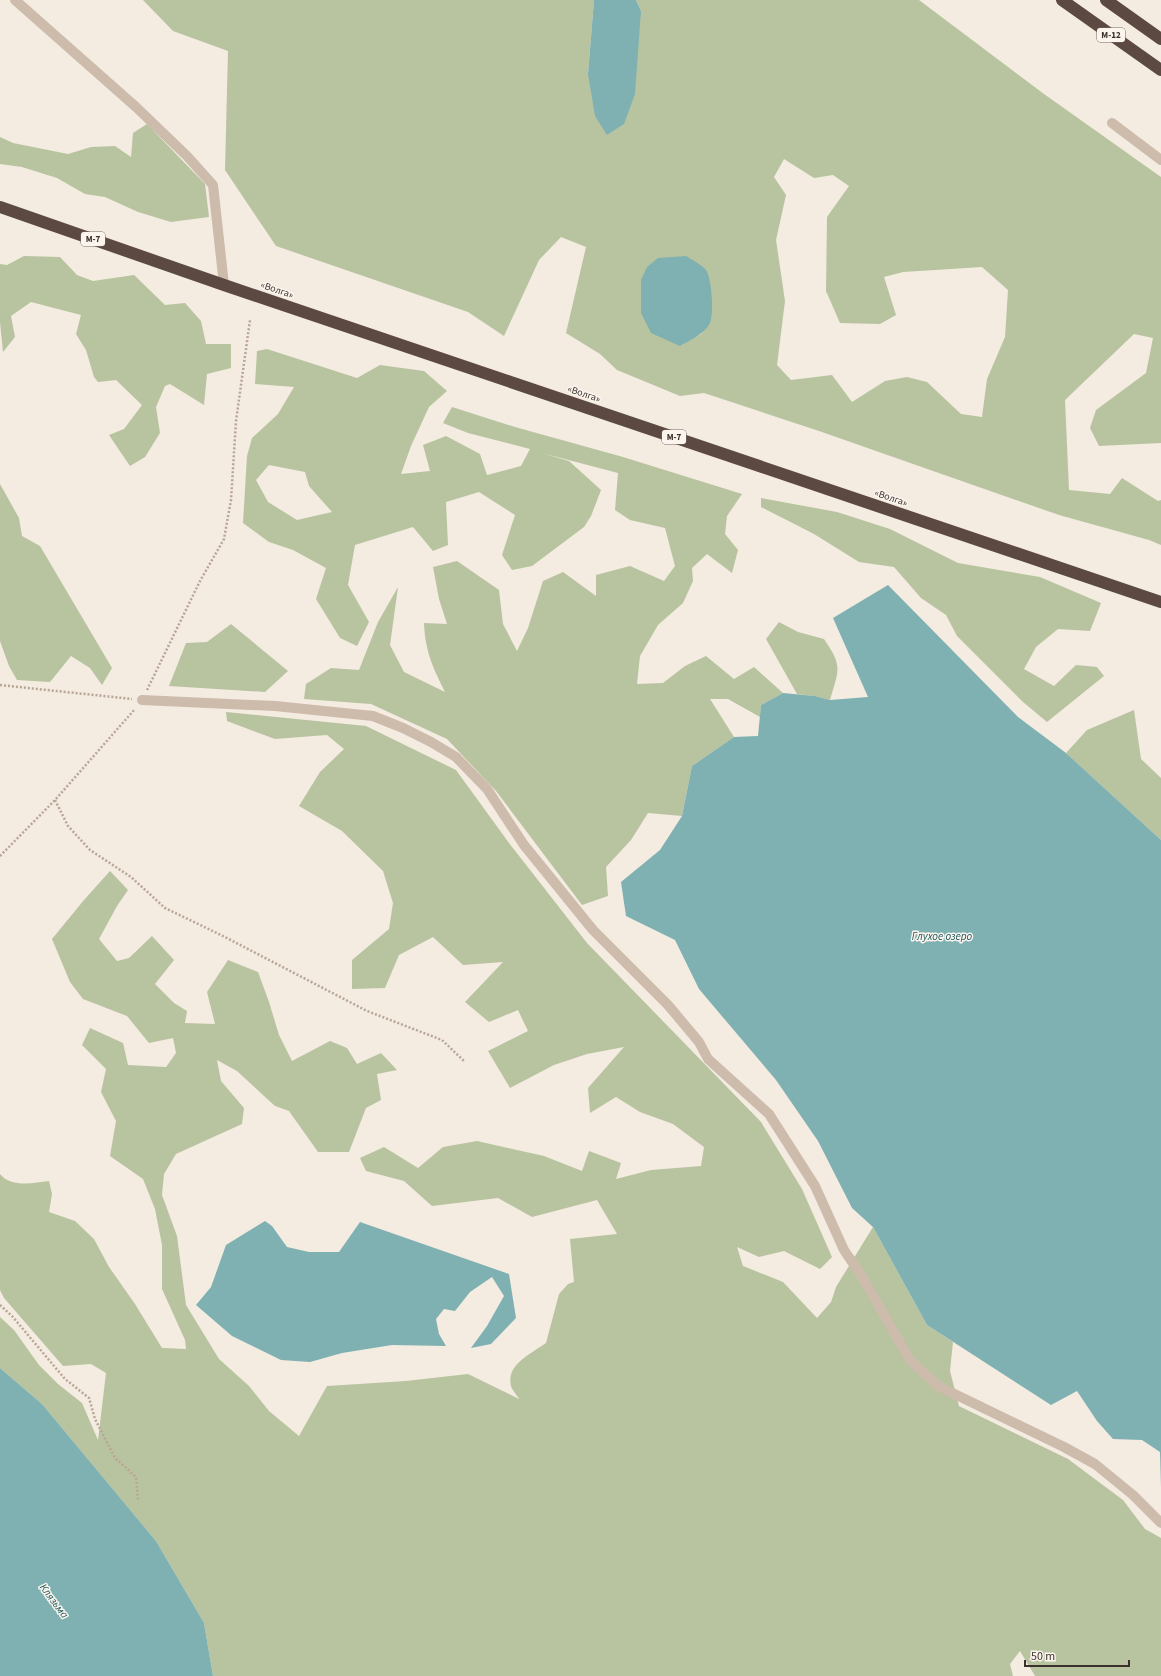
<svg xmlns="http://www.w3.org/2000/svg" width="1161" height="1676" font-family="'Source Sans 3',sans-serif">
	<rect width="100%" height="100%" fill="#f4ebe1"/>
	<g fill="#b8c4a0" fill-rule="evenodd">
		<path d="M143 0H594L588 74 641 11 636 0H919L1044 94 1161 177V443L1099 446 1090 428 1096 410 1146 373 1153 338 1134 334 1065 400 1069 490 1110 494 1122 478 1158 501 1161 500V545L1149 540 1059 515 819 431 704 393 680 396 617 370 600 354 566 333 586 247 561 237 539 260 504 336 468 312 276 246 225 170 228 51 173 31ZM784 159 814 178 833 175 849 186 827 217 826 291 840 323 880 324 896 315 884 277 903 272 982 267 1008 290 1005 337 987 379 982 417 961 414 927 382 907 377 885 381 852 402 832 375 791 380 777 365 785 301 776 240 786 195 774 177ZM710 322 701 334 680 346Z"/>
		<path d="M147 124 205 184 209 217 171 222 138 212 105 197 85 194 57 178 22 167 0 164V137L13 143 68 154 91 147 115 146 131 157 133 133Z"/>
		<path d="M24 256 60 257 77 275 93 281 134 275 165 305 185 303 201 321 206 344H231V368L207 374 204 405 170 384 165 386 156 407 160 433 145 457 130 466 109 435 124 429 142 405 116 380 98 382 94 377 86 350 76 334 81 315 31 302 11 316 15 337 3 352 0 322V264L7 265Z"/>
		<path d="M267 349 357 378 380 365 424 371 447 391 429 407 411 446 401 474 430 471 423 445 446 436 480 454 487 475 521 466 530 449 468 433 443 423 452 407 515 427 623 457 742 494 727 516 725 534 738 550 732 573 707 554 692 568 693 581 683 603 658 625 640 656 637 684 663 683 685 666 706 656 734 679 754 667 783 693 761 705 760 717 728 699H710L734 737 692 766 682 816 648 813 631 840 606 867 608 896 582 905 496 791 447 739 371 704 304 699 306 684 331 668 359 670 378 622 398 587 390 645 404 672 445 692C433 668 425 651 424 623L447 624 439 599 433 567 457 561 499 590 503 624 517 651 528 628 543 581 563 572 596 596V575L630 566 664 581 675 566 665 528 630 520 615 510 618 473 542 453 569 461 601 490 591 516 584 527 532 566 512 570 502 555 515 515 479 492 446 502 448 545 433 551 413 527 355 545 348 585 369 622 357 646 340 638 316 599 326 568 293 550 269 542 243 523 247 456 252 438 278 414 294 387 255 384 257 351ZM269 465 305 472 309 486 332 512 297 520 268 502 256 480Z"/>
		<path d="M0 484 19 518 22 536 40 546 112 668 102 685 90 668 71 656 50 682 17 680 9 666 0 641Z"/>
		<path d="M761 498 837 512 890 529 958 563 1040 577 1101 603 1090 631 1058 629 1036 647 1024 669 1054 686 1076 665 1097 667 1104 676 1047 722 1023 702 957 636 946 615 921 598 894 567 859 562 814 534 761 507Z"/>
		<path d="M779 622 798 632 824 639C843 667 839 669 830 700L815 696 797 694 766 639Z"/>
		<path d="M231 624 288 671 265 692 169 686 186 643 207 642Z"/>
		<path d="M1134 710 1141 759 1161 778V840L1066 753 1087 730Z"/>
		<path d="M226 712 366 726 456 770 509 843 587 943 761 1122 802 1189 832 1257 820 1269 784 1251 759 1257 737 1247 743 1266 783 1282 817 1318 831 1302 836 1287 873 1227 927 1325 953 1342 950 1371 959 1406 1068 1459 1123 1500 1145 1529 1161 1538V1676H1035L1020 1651 1010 1664 1013 1676H213L204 1623 156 1541 42 1404 0 1368V1317L14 1330 39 1365 58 1384 82 1403 98 1440 106 1373 91 1364 63 1366 4 1298 0 1290V1174C11 1188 34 1183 49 1181L52 1194 49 1212 75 1221 94 1239 109 1267 135 1304 162 1348 186 1349 185 1340 162 1289V1245L155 1209 143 1179 110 1156 116 1121 101 1092 106 1069 82 1045 90 1028 123 1043 128 1065 166 1067 176 1053 173 1038 149 1043 127 1016 83 999 70 982 52 939 84 900 110 871 128 890 117 906 99 939 117 961 129 958 152 936 174 960 155 984 174 1003 187 1011 185 1023 215 1024 207 992 228 960 258 972 269 1002 279 1035 292 1061 330 1041 347 1048 357 1064 381 1053 397 1070 377 1074 381 1100 366 1108 349 1152H318L289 1111 275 1106 237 1071 217 1060 221 1081 244 1108 242 1124 176 1154 164 1174 162 1195 177 1236 186 1305 219 1359 249 1386 269 1411 299 1436 327 1386 406 1381 468 1374 519 1399C517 1395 512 1390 511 1386 506 1364 531 1354 546 1343L559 1294 568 1284 574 1282 570 1239 617 1234 597 1200 532 1217 498 1198 432 1206 404 1181 366 1171 360 1158 384 1147 418 1168 443 1147 477 1141 544 1156 582 1171 589 1151 621 1163 616 1179 651 1170 701 1166 704 1147 673 1124 640 1112 616 1097 590 1113 588 1088 624 1047 587 1054 554 1065 510 1088 488 1051 528 1031 518 1010 489 1022 465 1002 503 962 463 965 433 937 399 955 385 988 352 989V960L389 929 393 903 383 871 342 831 299 806 320 772 344 749 327 735 275 739 227 721Z"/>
	</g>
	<g fill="#7fb0b2">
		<path d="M594 0H636L641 11 635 94 624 124 607 135 595 116 588 74Z"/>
		<path d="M686 256C692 260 701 264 706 270 712 279 714 314 710 323 704 334 691 340 680 346L651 333 641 313V280L647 267 658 258Z"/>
		<path d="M888 585 1018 717 1066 753 1161 840V1487L1160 1452 1142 1440 1113 1439 1097 1421 1077 1391 1051 1405 927 1325 873 1227 852 1208 818 1141 776 1080 699 989 675 940 626 916 621 882 660 850 682 816 692 766 734 737 758 736 761 705 783 693 815 696 830 700 868 697 833 618Z"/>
		<path d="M265 1221 272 1226 287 1247 309 1252H339L360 1222 509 1274 516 1318 491 1344 471 1348 487 1326 504 1296 492 1277 470 1292 455 1311 444 1309 436 1319 439 1334 446 1346 392 1345 342 1353 310 1362 281 1360 232 1336 196 1305 211 1287 226 1245Z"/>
		<path d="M0 1368 42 1404 156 1541 204 1623 213 1676H0Z"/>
	</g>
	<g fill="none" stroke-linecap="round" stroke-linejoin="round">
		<g stroke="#b9a596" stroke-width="2.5" stroke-dasharray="2 2" stroke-linecap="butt">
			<path d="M0 685 132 699"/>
			<path d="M147 690 200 581 224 539 231 500 236 421 250 320"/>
			<path d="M55 800 68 826 90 850 131 877 165 908 223 936 367 1011 442 1040 464 1061"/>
			<path d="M0 856 55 800 135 709"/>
			<path d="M0 1305 12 1316 65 1379 89 1398 95 1419 115 1458 136 1477 138 1501"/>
		</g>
		<g stroke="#cdbbac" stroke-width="10">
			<path d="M15 0 136 107 187 156 213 185 224 285"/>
			<path d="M1112 123 1161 160"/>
			<path d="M142 700 275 706 373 716 403 728 431 742 456 757 487 789 524 845 593 930 668 1005 699 1042 708 1059 769 1114 815 1186 844 1250 861 1275 910 1360 938 1386 1064 1447 1095 1464 1133 1495 1161 1523"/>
		</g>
		<g stroke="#5c4a42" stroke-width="12">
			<path d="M1062 0 1161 70"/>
			<path d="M1106 0 1161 39"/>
			<path d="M0 207 224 285 1161 602"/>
		</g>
	</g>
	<g text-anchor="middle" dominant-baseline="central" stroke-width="3" stroke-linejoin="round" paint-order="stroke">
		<g fill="#fbf5ee" stroke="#756b66" stroke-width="1">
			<rect x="1097" y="28" width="28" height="14" rx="3"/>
			<rect x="81" y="232" width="24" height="14" rx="3"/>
			<rect x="662" y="430" width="24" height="14" rx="3"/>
		</g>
		<g font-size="9" font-weight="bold" fill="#3b302b">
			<text x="1111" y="35">М-12</text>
			<text x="93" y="239">М-7</text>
			<text x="674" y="437">М-7</text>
		</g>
		<g font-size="10" fill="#3b302b" stroke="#fbf5ee">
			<text transform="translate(277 290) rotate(19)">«Волга»</text>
			<text transform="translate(584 394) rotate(19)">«Волга»</text>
			<text transform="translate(891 498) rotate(19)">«Волга»</text>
		</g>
		<g font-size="11" font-style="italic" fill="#1f5a5e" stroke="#fbf5ee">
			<text x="942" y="936">Глухое озеро</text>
			<text transform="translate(54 1601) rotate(53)">Клязьма</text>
		</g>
	</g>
	<path d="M1025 1660v6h104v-6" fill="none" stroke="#3b302b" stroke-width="2"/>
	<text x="1031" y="1660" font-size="12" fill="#3b302b" stroke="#fbf5ee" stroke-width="3" paint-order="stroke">50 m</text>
</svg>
